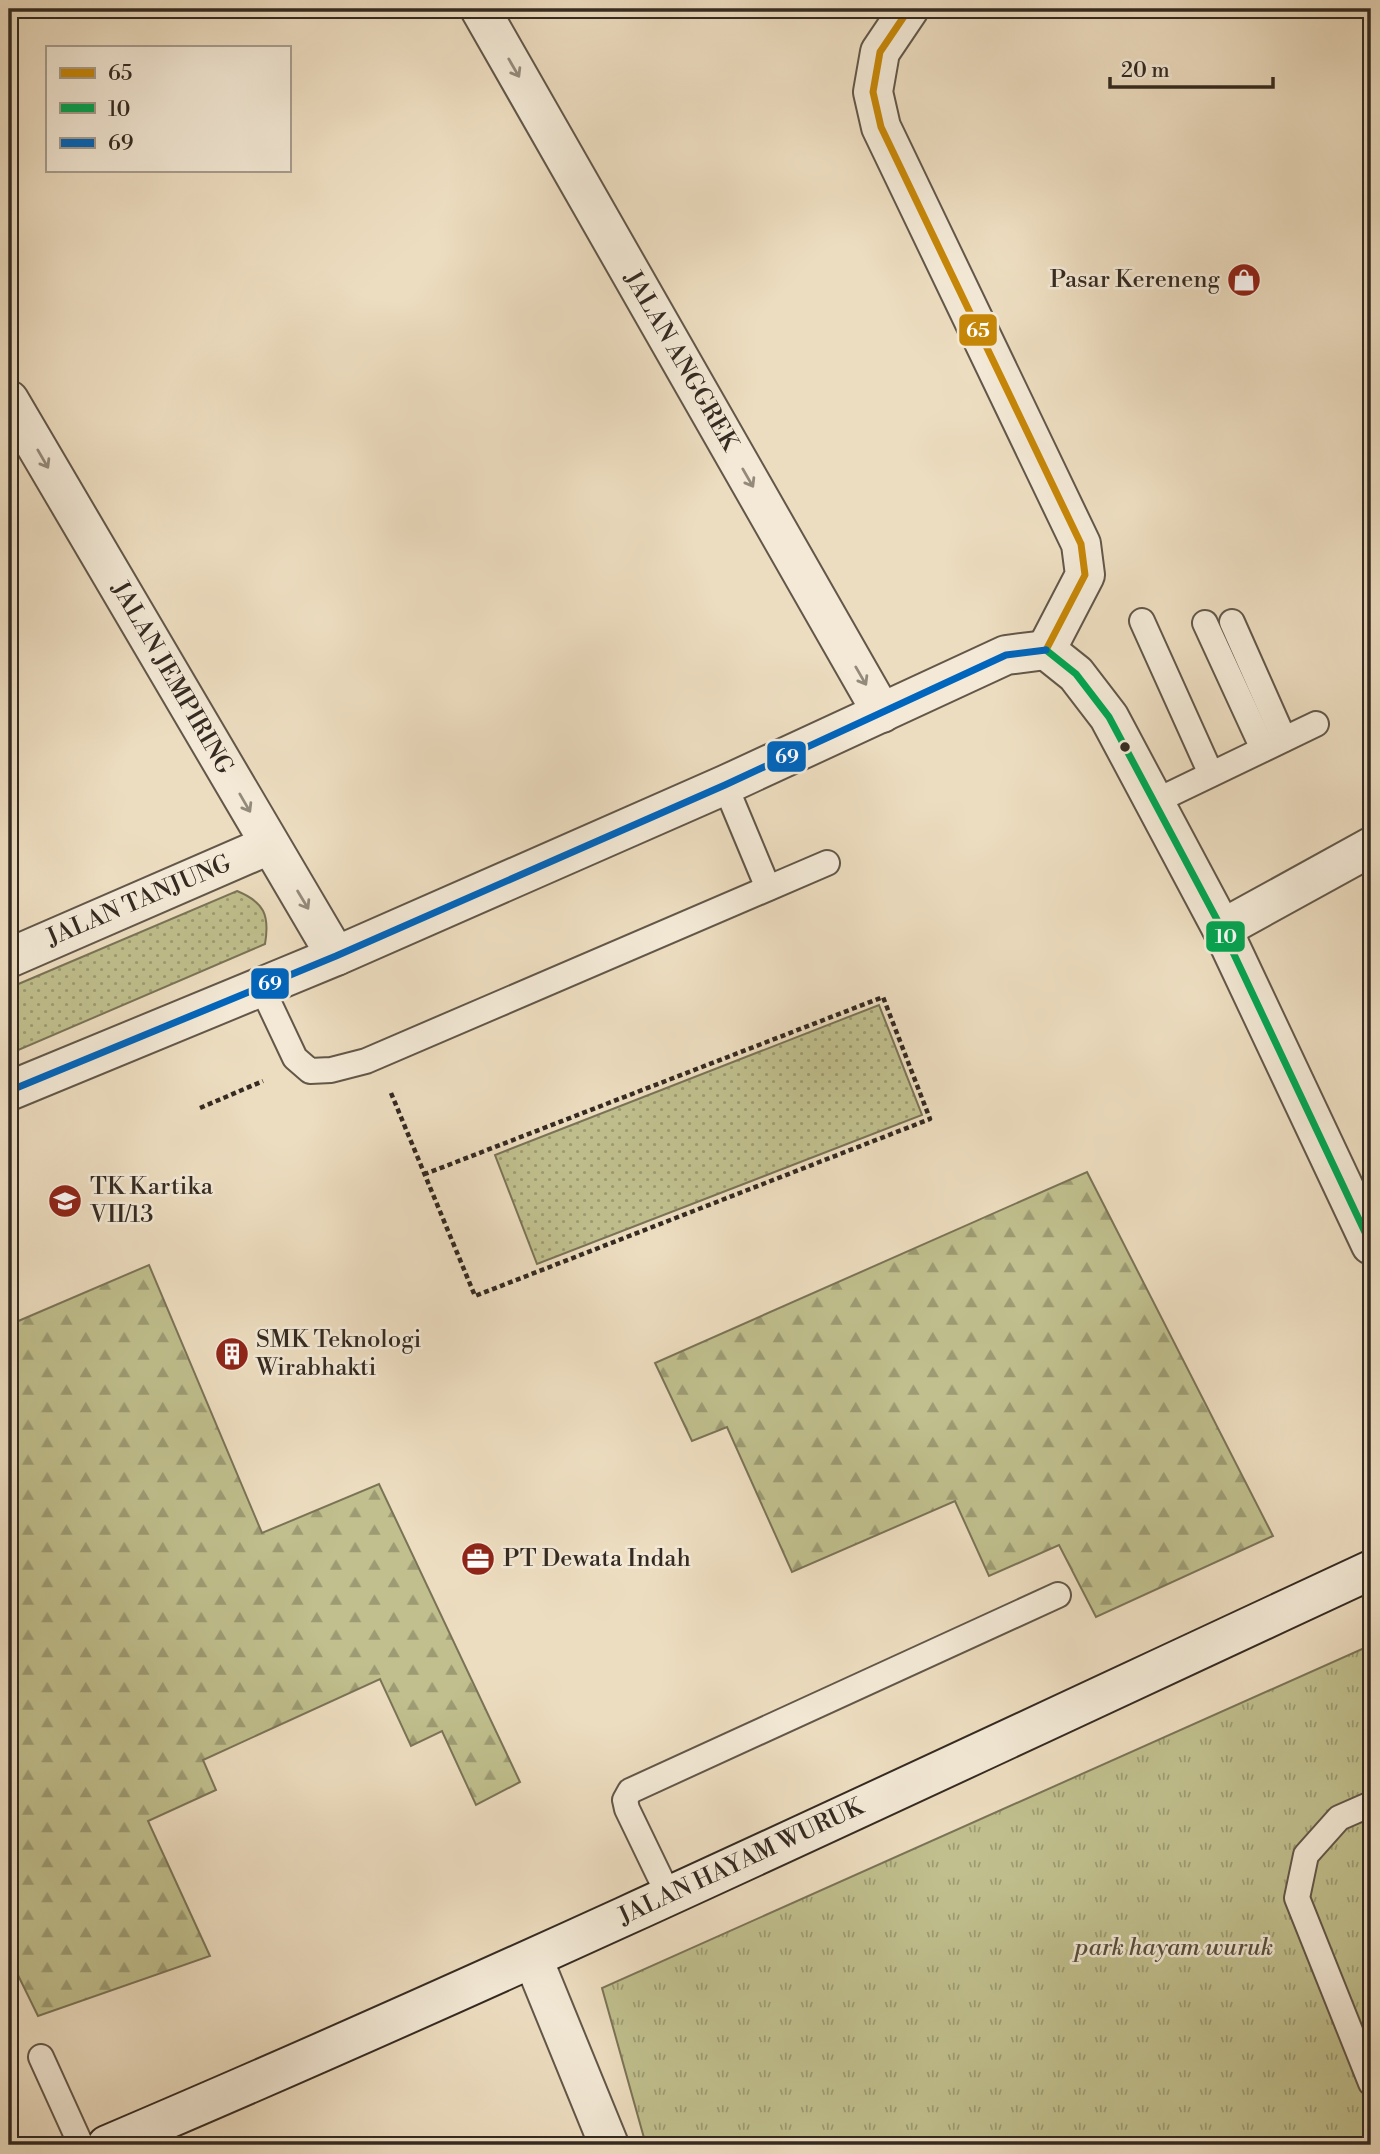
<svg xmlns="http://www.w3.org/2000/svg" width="1380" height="2154" font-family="'Libre Bodoni',serif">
	<defs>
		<pattern id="grass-dots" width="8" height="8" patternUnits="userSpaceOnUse" patternTransform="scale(1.75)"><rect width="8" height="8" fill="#c0bf8d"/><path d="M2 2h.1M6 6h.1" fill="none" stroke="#9d9b73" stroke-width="1.8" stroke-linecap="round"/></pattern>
		<pattern id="forest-firs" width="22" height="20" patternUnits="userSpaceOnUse" patternTransform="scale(1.75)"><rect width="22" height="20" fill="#c0bf8d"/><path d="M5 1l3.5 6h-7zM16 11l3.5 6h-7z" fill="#9d9b73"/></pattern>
		<pattern id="park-tufts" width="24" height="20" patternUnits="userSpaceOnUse" patternTransform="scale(1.75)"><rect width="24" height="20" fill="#c0bf8d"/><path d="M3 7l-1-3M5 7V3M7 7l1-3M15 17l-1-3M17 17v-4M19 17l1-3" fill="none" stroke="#9d9b73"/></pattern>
	</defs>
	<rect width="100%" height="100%" fill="#edddc0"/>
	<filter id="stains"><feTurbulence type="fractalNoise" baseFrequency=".00286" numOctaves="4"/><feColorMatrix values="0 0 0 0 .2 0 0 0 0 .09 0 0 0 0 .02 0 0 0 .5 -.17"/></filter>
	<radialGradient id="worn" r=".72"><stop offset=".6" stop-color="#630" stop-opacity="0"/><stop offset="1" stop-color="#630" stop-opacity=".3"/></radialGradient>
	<g fill="url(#grass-dots)" stroke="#7a7457" stroke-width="2">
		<path d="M237 891C264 902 270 915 265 944L9 1054V988Z"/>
		<path d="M879 1005 922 1115 537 1264 495 1155Z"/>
	</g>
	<g fill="url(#forest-firs)" stroke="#7a7457" stroke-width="2">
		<path d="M1087 1172 1273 1536 1096 1617 1059 1545 989 1576 955 1501 792 1572 727 1427 692 1441 655 1363Z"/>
		<path d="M149 1265 262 1533 379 1484 520 1782 476 1805 442 1731 411 1746 380 1679 203 1760 216 1790 148 1821 210 1956 38 2016 16 1971 9 1974V1325Z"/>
	</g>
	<path fill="url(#park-tufts)" stroke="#7a7457" stroke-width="2" d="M1371 1645V2145H646L602 1988Z"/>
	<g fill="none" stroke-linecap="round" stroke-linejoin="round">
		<g stroke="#625749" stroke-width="28">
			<g id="service">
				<path d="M1142 621 1211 774"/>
				<path d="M1232 622 1284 739"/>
				<path d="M1205 623 1263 749"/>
				<path d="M725 785 768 888"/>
				<path d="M1154 802 1316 724"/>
				<path d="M261 986 295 1058 310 1071 331 1070 366 1061 827 863"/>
				<path d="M1371 1804 1339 1818 1306 1855 1297 1898 1371 2083"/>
				<path d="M669 1896 627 1809 625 1800 630 1791 1058 1595"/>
				<path d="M41 2057 81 2145"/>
			</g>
		</g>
		<g stroke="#625749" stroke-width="42">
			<g id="minor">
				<path d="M480 9 882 713"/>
				<path d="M909 9 880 52 873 92 881 127 1081 544 1085 575 1046 650"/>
				<path d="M9 400 336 956"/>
				<path d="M1046 650 1076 674 1109 717 1222 929 1371 1245"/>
				<path d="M1222 929 1371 847"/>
				<path d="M9 958 269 845"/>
				<path d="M9 1091 336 956 725 785 1006 655 1046 650"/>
				<path d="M533 1959 609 2145"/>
			</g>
		</g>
		<g stroke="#342a21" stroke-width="42">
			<path id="secondary" d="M107 2145C533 1964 951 1765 1371 1570"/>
		</g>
		<g stroke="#342a21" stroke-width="4.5" stroke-dasharray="5 3.5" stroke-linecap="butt">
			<path d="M391 1093 475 1296 930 1119 883 997 425 1174"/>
			<path d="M200 1108 263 1081"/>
		</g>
		<use href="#service" stroke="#f3e9d6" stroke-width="24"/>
		<use href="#minor" stroke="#f3e9d6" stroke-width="38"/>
		<use href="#secondary" stroke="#f3e9d6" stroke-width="38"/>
		<g stroke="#f3e9d6" stroke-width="12">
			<path id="bus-1" d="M909 9 880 52 873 92 881 127 1081 544 1085 575 1046 650"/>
		</g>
		<g stroke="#f3e9d6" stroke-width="12">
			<path id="bus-2" d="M1046 650 1076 674 1109 717 1222 929 1371 1245"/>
		</g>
		<g stroke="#f3e9d6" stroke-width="12">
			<path id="bus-3" d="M9 1091 336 956 725 785 1006 655 1046 650"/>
		</g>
		<use href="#bus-1" stroke="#c68708" stroke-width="7"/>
		<use href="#bus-2" stroke="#00a651" stroke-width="7"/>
		<use href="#bus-3" stroke="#0065bd" stroke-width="7"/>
	</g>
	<defs><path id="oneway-shaft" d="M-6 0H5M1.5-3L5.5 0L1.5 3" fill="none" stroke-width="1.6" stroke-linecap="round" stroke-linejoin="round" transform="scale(1.75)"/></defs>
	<g stroke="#948a7c">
		<use href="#oneway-shaft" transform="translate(514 68) rotate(60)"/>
		<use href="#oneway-shaft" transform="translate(43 459) rotate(60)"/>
		<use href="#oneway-shaft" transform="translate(748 478) rotate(60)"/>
		<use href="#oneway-shaft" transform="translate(861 676) rotate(60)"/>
		<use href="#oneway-shaft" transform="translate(245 803) rotate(60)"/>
		<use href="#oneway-shaft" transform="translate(303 900) rotate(59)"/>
	</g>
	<defs>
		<g id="shop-disc" transform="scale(1.75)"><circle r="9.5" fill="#8f2418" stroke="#f3e9d6"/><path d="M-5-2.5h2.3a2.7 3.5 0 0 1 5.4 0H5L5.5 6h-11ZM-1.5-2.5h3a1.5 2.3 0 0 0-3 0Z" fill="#fff"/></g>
		<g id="school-disc" transform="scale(1.75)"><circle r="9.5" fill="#8f2418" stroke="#f3e9d6"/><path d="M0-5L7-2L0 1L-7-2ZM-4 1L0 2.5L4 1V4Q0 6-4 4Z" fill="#fff"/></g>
		<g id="building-disc" transform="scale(1.75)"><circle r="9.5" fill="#8f2418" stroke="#f3e9d6"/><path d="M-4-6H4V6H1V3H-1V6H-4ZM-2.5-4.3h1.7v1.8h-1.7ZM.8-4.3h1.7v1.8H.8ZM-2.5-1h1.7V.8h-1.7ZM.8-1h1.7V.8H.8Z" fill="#fff"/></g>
		<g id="office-disc" transform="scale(1.75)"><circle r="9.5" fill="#8f2418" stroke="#f3e9d6"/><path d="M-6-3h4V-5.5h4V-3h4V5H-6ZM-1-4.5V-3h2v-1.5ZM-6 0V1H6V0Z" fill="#fff"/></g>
	</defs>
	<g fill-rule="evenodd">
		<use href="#shop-disc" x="1244" y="280"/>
		<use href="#school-disc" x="65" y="1201"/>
		<use href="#building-disc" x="232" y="1354"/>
		<use href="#office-disc" x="478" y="1559"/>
	</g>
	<circle fill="#342a21" stroke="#f3e9d6" stroke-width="2.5" cx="1125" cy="747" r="6"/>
	<g text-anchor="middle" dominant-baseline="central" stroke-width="5" stroke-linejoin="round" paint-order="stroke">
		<g font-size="24" fill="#342a21" stroke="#f3e9d6" text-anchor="start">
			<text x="1220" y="280" text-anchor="end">Pasar Kereneng</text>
			<text x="90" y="1187">TK Kartika<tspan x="90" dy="28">VII/13</tspan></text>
			<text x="256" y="1340">SMK Teknologi<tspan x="256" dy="28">Wirabhakti</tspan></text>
			<text x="503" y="1559">PT Dewata Indah</text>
		</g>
		<g font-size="24" fill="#342a21" stroke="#f3e9d6">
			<text transform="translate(681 361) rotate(60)">JALAN ANGGREK</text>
			<text transform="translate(172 678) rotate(60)">JALAN JEMPIRING</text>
			<text transform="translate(139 901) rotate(-23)">JALAN TANJUNG</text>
			<text transform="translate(741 1862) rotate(-25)">JALAN HAYAM WURUK</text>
		</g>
		<g font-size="24" font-style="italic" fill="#574f3c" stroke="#f3e9d6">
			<text x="1174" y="1948">park hayam wuruk</text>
		</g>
	</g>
	<g stroke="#f3e9d6" stroke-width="2.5">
		<rect x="958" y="313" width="40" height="34" rx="7" fill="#c68708"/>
		<rect x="766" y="740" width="41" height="33" rx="7" fill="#0065bd"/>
		<rect x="1205" y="920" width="41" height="33" rx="7" fill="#00a651"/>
		<rect x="250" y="967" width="40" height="33" rx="7" fill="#0065bd"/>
	</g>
	<g font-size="19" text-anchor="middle" font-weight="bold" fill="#fff">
		<text x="978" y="337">65</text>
		<text x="787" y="763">69</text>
		<text x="1226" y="943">10</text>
		<text x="270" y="990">69</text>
	</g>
	<rect width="1380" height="2154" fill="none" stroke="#edddc0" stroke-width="35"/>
	<rect x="10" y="10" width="1359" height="2133" fill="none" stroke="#342a21" stroke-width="3.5"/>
	<rect x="18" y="18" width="1345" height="2119" fill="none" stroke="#342a21" stroke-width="2"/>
	<rect x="46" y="46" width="245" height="126" fill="#f3e9d6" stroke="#a79d8e" stroke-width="2"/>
	<rect x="60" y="68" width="35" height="10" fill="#c68708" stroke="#a79d8e" stroke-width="2"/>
	<text x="108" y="80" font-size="21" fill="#342a21">65</text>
	<rect x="60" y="103" width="35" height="10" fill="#00a651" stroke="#a79d8e" stroke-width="2"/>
	<text x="108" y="116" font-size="21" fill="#342a21">10</text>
	<rect x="60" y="138" width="35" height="10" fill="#0065bd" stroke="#a79d8e" stroke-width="2"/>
	<text x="108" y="150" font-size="21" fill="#342a21">69</text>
	<path d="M1110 77v10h163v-10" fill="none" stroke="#342a21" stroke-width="3.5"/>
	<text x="1121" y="77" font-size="21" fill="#342a21" stroke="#f3e9d6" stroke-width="5" paint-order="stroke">20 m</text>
	<rect width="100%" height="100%" filter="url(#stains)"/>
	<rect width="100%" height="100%" fill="url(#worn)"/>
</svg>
